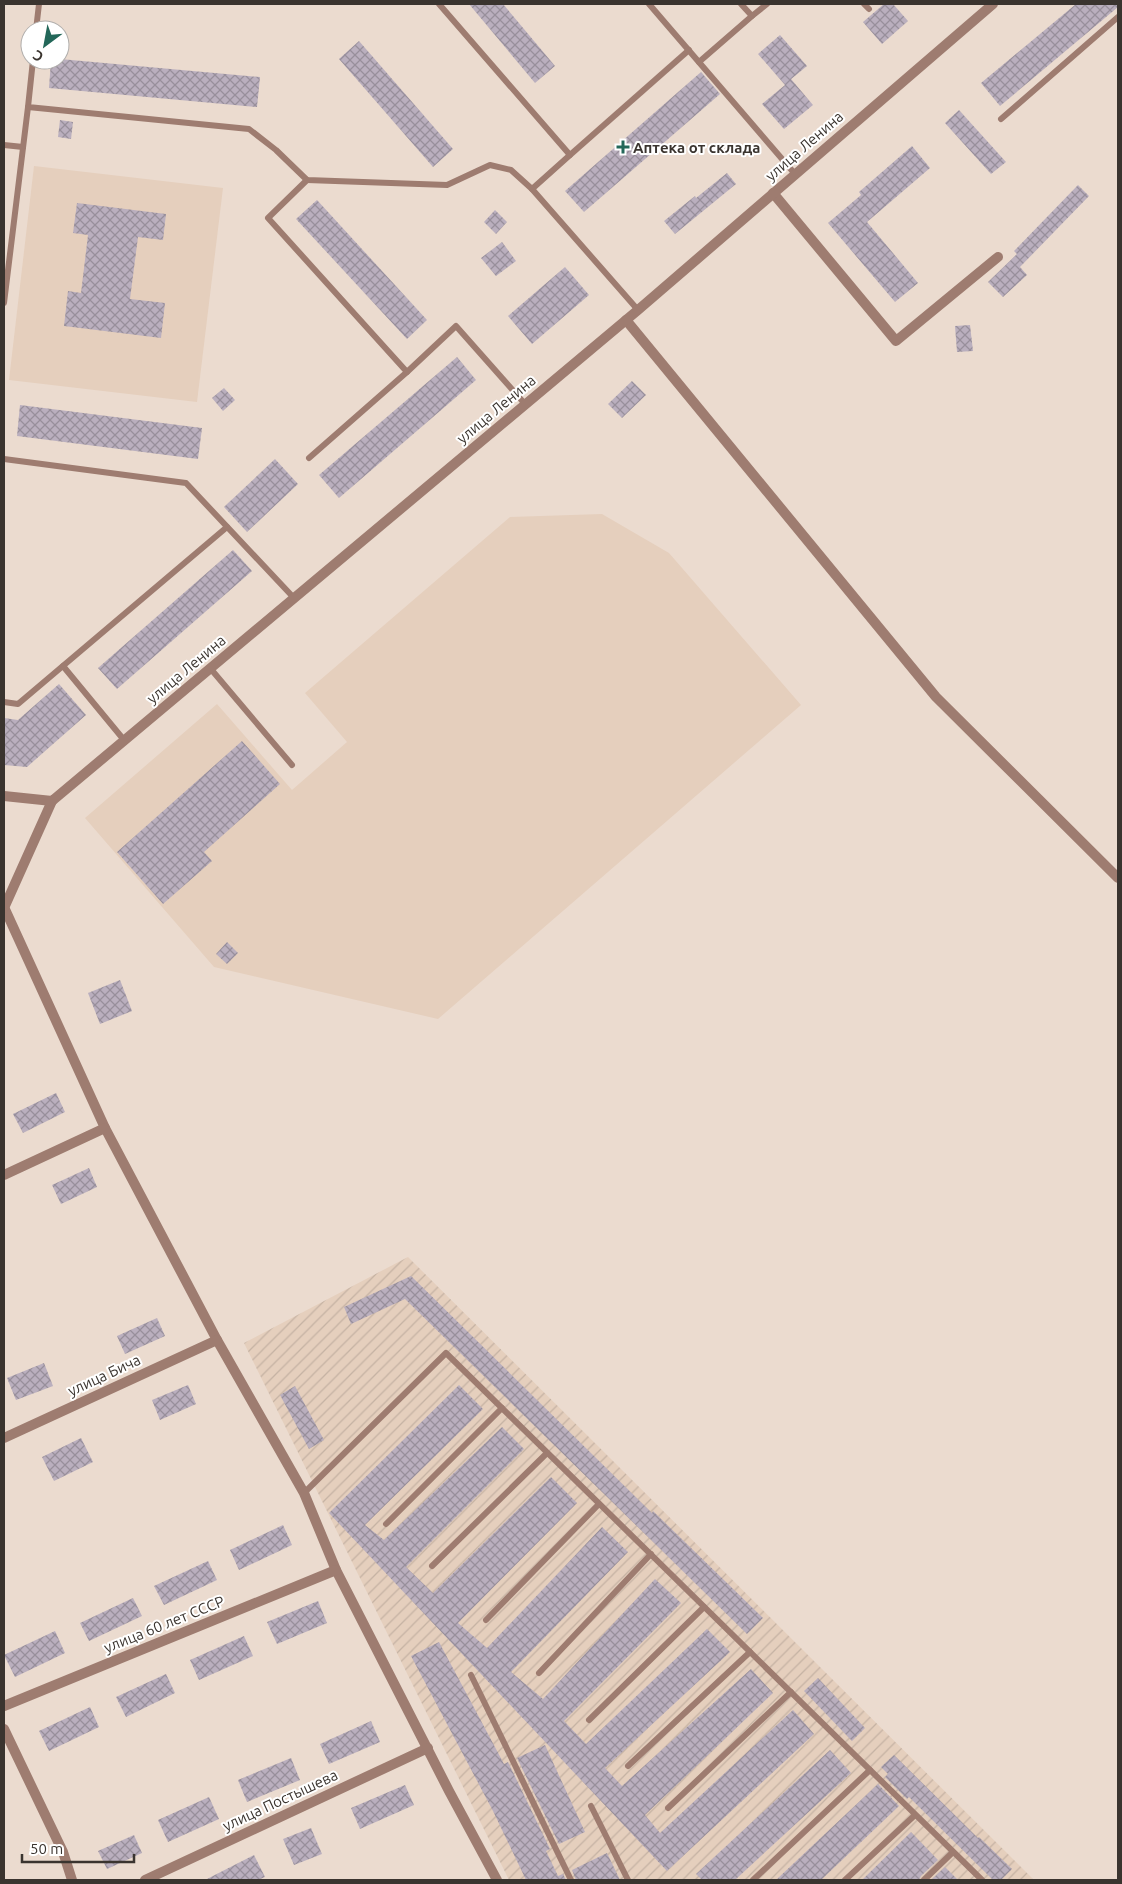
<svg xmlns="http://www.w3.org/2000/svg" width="1122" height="1884" font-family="Ubuntu,sans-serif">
	<defs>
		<pattern id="industrial-furrows" width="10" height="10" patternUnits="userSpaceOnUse" patternTransform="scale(1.25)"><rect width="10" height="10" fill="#e5cfbd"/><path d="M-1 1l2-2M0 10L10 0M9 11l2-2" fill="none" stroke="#c5b2a3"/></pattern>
		<pattern id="building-cross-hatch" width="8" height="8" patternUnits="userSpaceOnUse" patternTransform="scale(1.25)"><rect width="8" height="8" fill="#baafbe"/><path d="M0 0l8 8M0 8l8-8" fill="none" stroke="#988f9b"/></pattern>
	</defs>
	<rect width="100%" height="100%" fill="#ebdbcf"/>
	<path fill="url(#industrial-furrows)" d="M408 1257 1034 1880H509L244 1343Z"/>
	<g fill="#e5cfbd">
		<path d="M34 166 223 188 197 402 9 380Z"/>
		<path d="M602 514 669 553 801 705 438 1019 214 967 85 818 217 704 292 790 347 742 305 693 510 517Z"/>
	</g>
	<g fill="url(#building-cross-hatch)">
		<path d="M469 4H503L555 66 535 83Z"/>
		<path d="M884 4H893L908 21 882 44 863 22Z"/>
		<path d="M1076 4H1118V7L1000 106 981 83Z"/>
		<path d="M780 35 807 66 790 80 791 79 813 105 784 129 762 104 785 85 758 54Z"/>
		<path d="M359 41 453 149 433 167 339 59Z"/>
		<path d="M60 59 260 77 257 107 49 88 51 60Z"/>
		<path d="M701 72 720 94 584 212 565 191Z"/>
		<path d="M959 110 1006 162 991 174 945 123Z"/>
		<path d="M60 120 73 122 71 139 58 137Z"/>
		<path d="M912 146 930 168 867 222 918 283 895 302 828 223 861 195 859 192Z"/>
		<path d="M727 173 736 184 675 234 664 221 695 196 696 198Z"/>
		<path d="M1078 185 1089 196 1020 267 1027 275 1003 297 988 282 1017 254 1014 251Z"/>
		<path d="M317 200 427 320 407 339 296 219Z"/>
		<path d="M77 203 166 214 163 240 138 237 130 299 165 303 161 338 64 326 68 291 81 293 88 235 73 233Z"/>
		<path d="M495 210 507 222 496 234 484 222Z"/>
		<path d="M502 242 516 261 496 276 481 258Z"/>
		<path d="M565 267 589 295 532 344 508 316Z"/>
		<path d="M970 325 973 351 957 352 955 326Z"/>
		<path d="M457 357 476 380 339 498 319 475Z"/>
		<path d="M632 381 646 395 622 418 608 404Z"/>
		<path d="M224 388 235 400 223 411 212 398Z"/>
		<path d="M20 405 202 428 198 459 17 436Z"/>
		<path d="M275 459 298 484 247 532 224 507Z"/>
		<path d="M233 550 252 571 117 689 98 668Z"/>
		<path d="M59 684 86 715 27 767 4 765V718L18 720Z"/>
		<path d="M242 741 280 784 204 852 212 861 163 904 117 852Z"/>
		<path d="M227 942 238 953 227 964 216 954Z"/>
		<path d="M120 980 132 1011 100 1024 88 993Z"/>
		<path d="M56 1093 65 1112 23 1133 13 1114Z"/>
		<path d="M89 1168 97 1187 61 1204 52 1185Z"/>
		<path d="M411 1276 652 1513 653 1511 763 1618 747 1634 405 1299 351 1324 344 1307Z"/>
		<path d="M157 1318 165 1336 125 1354 117 1336Z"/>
		<path d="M44 1363 53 1386 16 1400 7 1378Z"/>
		<path d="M188 1385 196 1404 160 1420 152 1400Z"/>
		<path d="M459 1385 483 1409 365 1525 384 1540 502 1427 524 1449 406 1567 433 1593 551 1477 577 1503 458 1623 487 1648 602 1527 628 1552 511 1672 543 1699 655 1579 681 1603 564 1721 586 1744 707 1629 730 1652 605 1768 622 1786 751 1669 773 1693 645 1815 660 1833 793 1710 814 1734 667 1871 329 1513Z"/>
		<path d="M295 1386 324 1440 309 1449 280 1395Z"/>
		<path d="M81 1438 93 1462 54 1481 42 1457Z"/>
		<path d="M283 1525 292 1545 239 1570 230 1550Z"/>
		<path d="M208 1561 217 1580 164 1605 154 1586Z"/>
		<path d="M133 1598 142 1616 89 1641 80 1623Z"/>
		<path d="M318 1601 327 1623 277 1644 267 1622Z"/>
		<path d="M55 1631 65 1653 15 1677 4 1655Z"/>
		<path d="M244 1636 253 1656 199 1680 190 1660Z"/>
		<path d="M439 1642 504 1764 508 1762 550 1849 546 1851 558 1876 563 1874 566 1880H526L493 1811 411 1656Z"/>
		<path d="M166 1674 175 1693 126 1717 116 1697Z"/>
		<path d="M818 1678 865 1728 852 1741 804 1691Z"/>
		<path d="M90 1707 99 1727 49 1751 39 1731Z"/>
		<path d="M371 1721 380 1742 329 1764 320 1744Z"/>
		<path d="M545 1745 585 1832 559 1844 517 1758Z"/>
		<path d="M830 1750 851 1773 735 1880H702L696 1874Z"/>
		<path d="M894 1755 978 1838 979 1837 1012 1869 1001 1880H993L909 1797 907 1799 885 1777 888 1774 881 1767Z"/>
		<path d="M291 1758 300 1780 247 1802 238 1780Z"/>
		<path d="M878 1784 899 1806 821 1880H776Z"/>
		<path d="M405 1785 414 1805 360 1829 351 1808Z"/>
		<path d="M209 1797 219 1819 168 1842 158 1820Z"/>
		<path d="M311 1828 322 1854 294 1865 283 1839Z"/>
		<path d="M911 1832 938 1860 921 1876 919 1880H862Z"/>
		<path d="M134 1835 142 1853 107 1869 98 1851Z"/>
		<path d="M607 1853 620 1880H576L572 1870Z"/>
		<path d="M254 1855 265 1877 258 1880H205Z"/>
		<path d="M945 1867 958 1880H931Z"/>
	</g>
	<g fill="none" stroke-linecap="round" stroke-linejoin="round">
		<g stroke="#9e7c70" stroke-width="6">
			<path d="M649 4 795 174"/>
			<path d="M741 4 752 16 767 4"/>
			<path d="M864 4 869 9"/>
			<path d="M36 30 39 4"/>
			<path d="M33 60 28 107 249 129 276 150 307 180 447 185 490 165 511 170 532 189 570 155 439 4"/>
			<path d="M699 62 752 16"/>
			<path d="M1001 119 1118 17"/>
			<path d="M4 145 23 147"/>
			<path d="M570 155 689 50"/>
			<path d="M307 180 268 218 407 372 309 458"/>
			<path d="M532 189 638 310"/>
			<path d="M4 303 28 107"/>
			<path d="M407 372 456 326 525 404"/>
			<path d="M4 459 186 483 294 598"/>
			<path d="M63 666 124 740"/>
			<path d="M210 668 292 765"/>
			<path d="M4 702 18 704 227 527"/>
			<path d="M304 1493 446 1353 982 1880"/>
			<path d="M386 1524 502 1408"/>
			<path d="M432 1566 547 1453"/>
			<path d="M486 1620 599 1504"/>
			<path d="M539 1673 651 1554"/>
			<path d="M471 1675 571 1880"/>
			<path d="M589 1720 704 1607"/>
			<path d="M628 1766 750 1652"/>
			<path d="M591 1806 628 1880"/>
			<path d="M668 1808 791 1692"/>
			<path d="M753 1880 870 1770"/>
			<path d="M845 1880 915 1815"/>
			<path d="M924 1880 953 1852"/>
		</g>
		<g stroke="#9e7c70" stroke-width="10">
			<path d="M773 193 896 341 998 257"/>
			<path d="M626 320 936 697 1118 878"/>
			<path d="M4 907 105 1128 217 1340 304 1493 336 1570 449 1791 497 1880"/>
			<path d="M4 908 52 801"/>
			<path d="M4 1175 105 1128"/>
			<path d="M4 1438 217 1340"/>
			<path d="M4 1706 336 1570"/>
			<path d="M4 1729 63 1852 72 1880"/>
			<path d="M145 1880 428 1748"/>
		</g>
		<path stroke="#9e7c70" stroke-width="10" d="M4 796 52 801 638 310 993 4"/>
	</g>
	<path fill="#236759" stroke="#fff" stroke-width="2" d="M620.5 139.5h5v5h5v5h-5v5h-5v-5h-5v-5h5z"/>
	<g text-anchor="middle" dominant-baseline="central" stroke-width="4" stroke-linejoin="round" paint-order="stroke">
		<g font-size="15" fill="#3a342f" stroke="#fff">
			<text transform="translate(804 146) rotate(-41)">улица Ленина</text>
			<text transform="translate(496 409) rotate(-40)">улица Ленина</text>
			<text transform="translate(186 669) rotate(-40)">улица Ленина</text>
			<text transform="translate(104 1375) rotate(-25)">улица Бича</text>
			<text transform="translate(164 1624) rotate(-22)">улица 60 лет СССР</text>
			<text transform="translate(280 1800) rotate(-25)">улица Постышева</text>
		</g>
		<g font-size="15" font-weight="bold" fill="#3a342f" stroke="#fff" text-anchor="start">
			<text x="633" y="147">Аптека от склада</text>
		</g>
	</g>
	<rect width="1122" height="1884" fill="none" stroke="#3a342f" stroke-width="10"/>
	<g transform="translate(45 45) rotate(212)"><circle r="24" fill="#ffffff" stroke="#b0aeac"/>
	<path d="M0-4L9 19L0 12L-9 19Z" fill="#236759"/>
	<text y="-8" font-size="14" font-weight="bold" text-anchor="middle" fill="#3a342f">С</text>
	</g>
	<path d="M22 1854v8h112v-8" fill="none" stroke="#3a342f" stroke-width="2.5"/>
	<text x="30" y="1854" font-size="15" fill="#3a342f" stroke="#ffffff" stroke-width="4" paint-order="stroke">50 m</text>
</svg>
